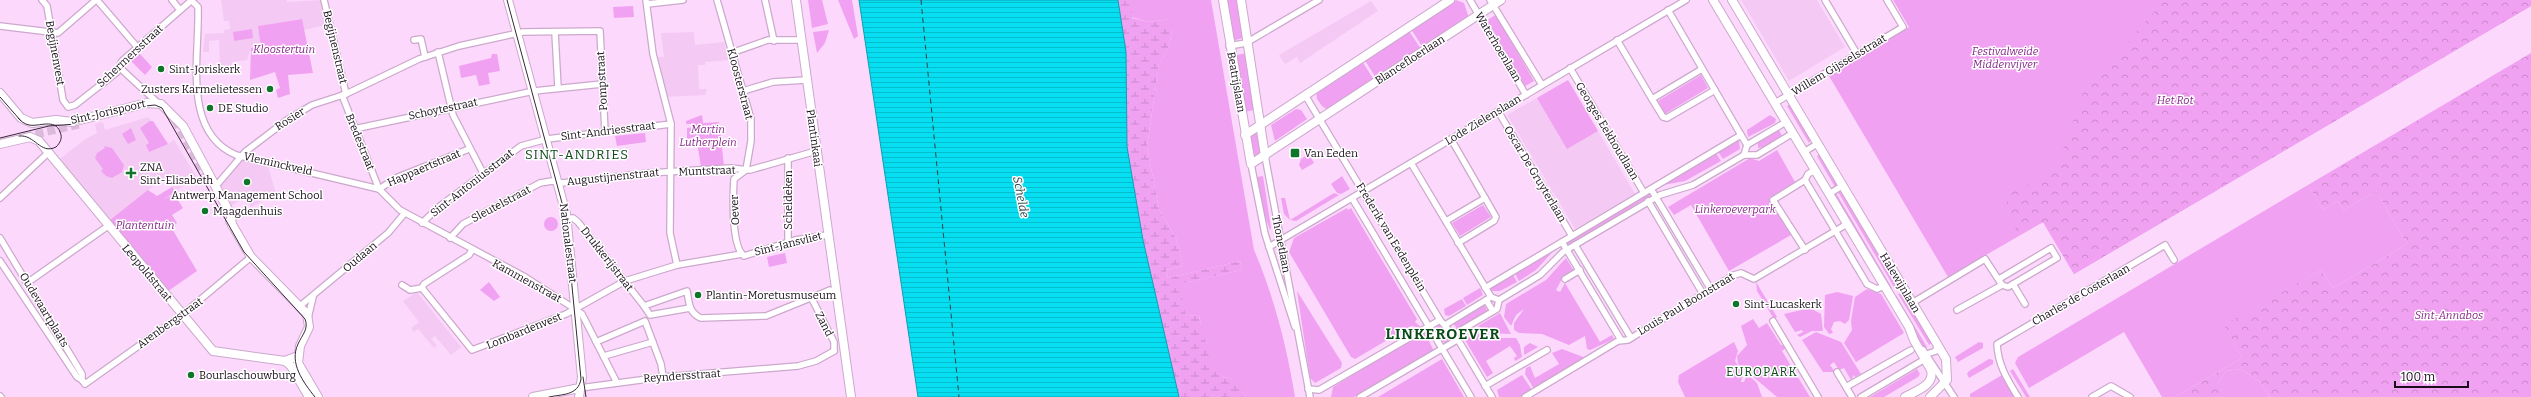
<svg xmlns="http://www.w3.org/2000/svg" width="2531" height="397" font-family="Bitter,serif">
	<defs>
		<pattern id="forest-crowns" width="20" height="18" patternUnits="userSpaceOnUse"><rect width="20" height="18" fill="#f0a1f1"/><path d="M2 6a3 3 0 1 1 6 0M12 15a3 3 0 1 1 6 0" fill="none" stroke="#cd89ce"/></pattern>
		<pattern id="wetland-marsh" width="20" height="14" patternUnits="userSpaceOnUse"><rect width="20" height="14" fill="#f0a1f1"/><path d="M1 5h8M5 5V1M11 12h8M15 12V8" fill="none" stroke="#cd89ce"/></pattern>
		<pattern id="water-rules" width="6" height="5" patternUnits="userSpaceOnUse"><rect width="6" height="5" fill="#06def1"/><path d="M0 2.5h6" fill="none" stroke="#06bdce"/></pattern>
	</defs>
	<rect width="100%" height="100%" fill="#fdd8fd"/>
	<g fill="#f4caf4">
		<path d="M221 0H287V2L321 0 327 25 304 30 301 19 259 26 261 47 251 48 247 60 232 62V73L220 74 219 40 209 41V52H203L205 34 224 33V30L230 29 229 21H224Z"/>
		<path d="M1741 0H1817L1845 47 1789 81Z"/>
		<path d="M1371 1 1378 11 1300 63 1297 57 1285 64 1279 55Z"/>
		<path d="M694 32 695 45 724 42 729 60 705 62V65H698L699 89H707L705 95 665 97 657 57H664L661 33Z"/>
		<path d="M1568 80 1635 194 1575 229 1507 115Z"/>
		<path d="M148 117 168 144 174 140 196 176 175 192 165 177 109 221 63 165 61 158 87 138 97 133 95 124 103 122 105 130Z"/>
		<path d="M242 160 268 166 276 194 251 207 245 197 230 207 219 185Z"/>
		<path d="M417 292 461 347 451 355 435 336 431 339 437 345 434 348 418 329 414 332 411 328 419 322 403 301Z"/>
	</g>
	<g fill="#f0a1f1">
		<path d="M808 0H822L828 24 812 28Z"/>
		<path d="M838 0H852L858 36 854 39Z"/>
		<path d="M1132 0H1211L1254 250C1274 296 1287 348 1295 397H1244C1239 370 1221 385 1211 365 1205 351 1203 331 1199 316L1186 315 1178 284 1242 270 1240 261 1168 278 1166 270 1183 266 1176 238 1159 209 1147 147 1159 64 1168 49 1172 32 1170 19 1149 22 1131 17Z"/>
		<path d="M1224 0H1238L1243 38 1232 41Z"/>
		<path d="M1456 0 1464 3 1469 18 1423 48 1411 29Z"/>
		<path d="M1893 0H2531V6L2074 274 2043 222 1948 277 1829 76 1909 27Z"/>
		<path d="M633 6 634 17 614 18 613 7Z"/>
		<path d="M1496 15 1534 81 1525 86 1487 20Z"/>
		<path d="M302 19 313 73 288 75 290 94 278 98 276 90 280 88 275 72 250 80 251 48 261 47 258 26Z"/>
		<path d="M252 29 253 38 234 41 233 32Z"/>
		<path d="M829 30 825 43 817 53 813 32Z"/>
		<path d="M1409 31 1421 49 1376 78 1364 59Z"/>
		<path d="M139 53 152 67 145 75 130 60Z"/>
		<path d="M1246 53 1255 110 1243 112 1233 56Z"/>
		<path d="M492 54H497L500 71 488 73 490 84 479 86 476 75 461 78 459 66 491 58Z"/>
		<path d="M1362 61 1374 80 1328 110 1322 106 1317 99 1316 91Z"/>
		<path d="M1701 75 1708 88 1665 114 1658 101Z"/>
		<path d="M1568 80 1598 131 1567 149 1537 98Z"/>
		<path d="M1790 104 1811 140 1809 143 1787 106Z"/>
		<path d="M1296 109 1301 110 1307 119 1275 141 1271 125Z"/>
		<path d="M702 115 703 123 719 122 724 166 701 167 697 142 687 140V128L694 127V124H686V121Z"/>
		<path d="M1770 115 1776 119 1775 123 1748 137 1747 130Z"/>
		<path d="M150 121H153L168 144 149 152 146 145 149 143 140 128Z"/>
		<path d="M131 128 136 140 128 144 122 134Z"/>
		<path d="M1779 130 1782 136 1764 147 1758 148V142Z"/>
		<path d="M1256 132 1262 152 1254 158 1249 137Z"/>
		<path d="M645 133 646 142 617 146 615 136Z"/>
		<path d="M1739 140 1740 149 1723 159 1718 152Z"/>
		<path d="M104 146 112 148 124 165 122 172 112 178 106 176 101 171 103 169 95 158 97 153 105 148Z"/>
		<path d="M1777 150 1795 182 1769 198 1791 235 1729 271 1691 205 1674 215 1668 207 1750 158 1759 161Z"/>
		<path d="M1716 153 1721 161 1685 181 1663 185Z"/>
		<path d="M1309 154 1314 163 1302 170 1299 165 1301 159Z"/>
		<path d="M1820 154 1837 183 1835 187 1817 156Z"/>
		<path d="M1263 176 1271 228 1270 230 1262 207 1257 177Z"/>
		<path d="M1342 176 1350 189 1341 194 1337 193 1331 184Z"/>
		<path d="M2308 185 2323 210 2338 201 2344 210 2376 191 2407 244 2333 288 2321 270 2225 326 2242 358 2175 397H2162L2124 332 2029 388 2015 363 2018 357Z"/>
		<path d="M172 187 175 192 163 200 174 194 183 208 172 215 177 223 171 227 197 271 168 291 112 225 113 224 110 220 148 190 157 196Z"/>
		<path d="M1650 192 1652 195 1568 246 1566 242Z"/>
		<path d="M1838 192H1842L1896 286 1894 287Z"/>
		<path d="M1334 193 1339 195 1296 221 1290 220 1284 214 1281 198H1285L1290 220Z"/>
		<path d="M1836 193 1892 288 1890 289 1834 195Z"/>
		<path d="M1483 205 1491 217 1460 236 1452 223Z"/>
		<path d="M1347 208 1348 210 1351 208 1417 319 1415 322 1422 328 1411 326 1355 359 1351 357 1289 252 1294 238Z"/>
		<circle cx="551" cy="224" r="7"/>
		<path d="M1557 247 1536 270 1519 281 1514 272Z"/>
		<path d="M785 253 787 263 769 267 767 257Z"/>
		<path d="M1566 258 1574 271 1563 277 1556 290 1560 292 1565 283 1600 342 1612 335 1614 339 1590 350 1587 349 1585 336 1569 345 1542 334 1519 333 1514 330V323L1524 309 1516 315 1511 326 1504 317 1506 304 1546 280Z"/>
		<path d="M1512 273 1517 282 1500 291H1492L1490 287Z"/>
		<path d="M489 282 500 297 494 301 480 290Z"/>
		<path d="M1756 282 1777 317 1774 319 1757 291Z"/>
		<path d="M1480 288 1483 295 1467 305 1463 298Z"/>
		<path d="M1867 289 1881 294 1904 333 1856 362 1844 343 1852 330 1851 321 1855 297Z"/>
		<path d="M1297 291 1342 363 1341 368 1315 383 1310 378Z"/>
		<path d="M1837 292 1853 296 1849 320 1845 324 1840 321 1834 322 1831 329 1833 333 1829 334 1824 327 1825 295Z"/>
		<path d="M1903 293 1932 343 1929 345 1898 294Z"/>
		<path d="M1896 295 1927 347 1923 349 1894 297Z"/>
		<path d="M1462 299 1466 306 1449 316 1445 315 1444 309Z"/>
		<path d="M1482 306H1485L1487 311 1458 330 1452 322Z"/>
		<path d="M1810 308 1821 314 1823 331H1812L1800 337 1797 335 1803 332 1802 330 1795 332 1784 314Z"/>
		<path d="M1500 313 1511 334 1490 333 1478 326Z"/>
		<path d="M1753 319 1759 328 1767 323 1781 345 1785 346 1786 348 1782 351 1810 397H1777L1738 364 1737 356 1747 345 1741 326Z"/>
		<path d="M1442 324 1451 337 1446 343 1442 342 1435 331 1436 326Z"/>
		<path d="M1424 331 1434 351 1354 397H1331L1333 387Z"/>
		<path d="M1816 332 1841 342 1861 374 1855 377 1854 375 1851 380 1844 368 1839 370 1834 362 1830 365 1835 372H1823L1802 340Z"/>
		<path d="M1477 333 1494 338H1516L1520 345 1522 357 1515 361 1514 358 1517 356 1510 346 1486 361 1493 373 1487 377 1465 340Z"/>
		<path d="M1734 342 1738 351 1735 361 1743 373 1741 382H1744L1747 374 1757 383 1762 397H1685L1678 382 1679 375Z"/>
		<path d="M1979 342 1983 343V348L1958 362 1955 357Z"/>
		<path d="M1530 343 1538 347 1524 355V347Z"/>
		<path d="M1562 349 1586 358 1534 389 1525 374 1526 368 1530 366 1535 378 1559 364 1552 353Z"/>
		<path d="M1442 359 1464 397H1378Z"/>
		<path d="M1989 359 1993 360V364L1969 378 1967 374 1969 371Z"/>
		<path d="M1917 369 1920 374 1918 377 1884 397H1870Z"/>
		<path d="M2013 369 2030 397H2026L2010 371Z"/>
		<path d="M2241 369 2260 382 2270 397H2218V383L2226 371Z"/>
		<path d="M1522 375 1532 390 1521 397H1499L1497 390Z"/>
		<path d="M2002 375 2015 397H1970V394Z"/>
	</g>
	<g fill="url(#forest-crowns)">
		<path d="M2165 0H2531V6L2074 274 2043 222 2020 235C2011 221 2004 210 2008 194L2049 175 2056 169 2084 90Z"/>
		<path d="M2531 53V397H2270L2260 382 2241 369 2226 371 2218 383V397H2175L2242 358 2224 325 2321 270 2333 288 2407 244 2376 191 2344 210 2338 201 2323 210 2308 185Z"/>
	</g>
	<path fill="url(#wetland-marsh)" d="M1118 0H1132V18L1149 22 1171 19 1172 32 1168 49 1159 64 1147 147 1159 209 1176 238 1183 266 1166 270 1168 278 1240 261 1242 270 1179 284 1186 315 1199 316 1211 365 1222 376 1240 382 1244 397H1179L1143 240 1127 147 1126 52Z"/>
	<path fill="url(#water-rules)" stroke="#0c9fb0" d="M859 0H1118L1126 52 1127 147 1143 240 1179 397H918Z"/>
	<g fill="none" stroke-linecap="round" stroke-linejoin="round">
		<path stroke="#284347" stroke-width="1" stroke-dasharray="5 4" stroke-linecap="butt" d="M921 0 959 397"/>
		<g stroke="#dbbadb" stroke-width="8" stroke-dasharray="8 4" stroke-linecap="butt">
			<path d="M175 120 204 174"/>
			<path d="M24 137 81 124"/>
		</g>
		<g stroke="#cca9cc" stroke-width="8">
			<g id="street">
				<path d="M42 0 47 6 63 100 68 107 75 105 117 72 122 61 192 0"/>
				<path d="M97 0 138 48"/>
				<path d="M172 0 180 10"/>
				<path d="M191 0 198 7C200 54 181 132 236 155L379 189"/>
				<path d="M324 0 346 94"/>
				<path d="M646 0 653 54 671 124 670 233 677 265"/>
				<path d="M717 0 751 119V141L746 170"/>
				<path d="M765 0 774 41"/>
				<path d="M1470 0 1526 95"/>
				<path d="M1490 0 1542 85"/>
				<path d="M1825 0 1857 54"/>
				<path d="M647 4 683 0"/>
				<path d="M1668 10 1741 135"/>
				<path d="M0 26 58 33 96 0"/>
				<path d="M555 32 558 88"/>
				<path d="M414 40 421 39 425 57"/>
				<path d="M1617 40 1652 99"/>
				<path d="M1229 46 1246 43 1319 0"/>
				<path d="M438 52 453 115 483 173"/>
				<path d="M731 53 768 40H801"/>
				<path d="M119 67 158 103"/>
				<path d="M1570 68 1644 193"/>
				<path d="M1702 69 1652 99 1663 117 1667 118 1715 90"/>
				<path d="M743 91 773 82 806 80"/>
				<path d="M342 95 379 189 400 210 525 277 575 309 582 314 616 381"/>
				<path d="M1305 95 1440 320 1460 343 1492 397"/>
				<path d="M1775 103 1903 27 1887 0"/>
				<path d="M1498 111 1572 236"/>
				<path d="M354 129 534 91 602 84"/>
				<path d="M1451 139 1496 217 1494 221 1458 243"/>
				<path d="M1804 152 1817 144"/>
				<path d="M1744 155 1747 145 1786 122"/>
				<path d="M1265 156 1310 397"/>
				<path d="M788 158V242"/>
				<path d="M1411 163 1491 297"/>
				<path d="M1251 164 1265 234 1295 327"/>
				<path d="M746 170 734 179C733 195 731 246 744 256L795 240 827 235"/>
				<path d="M1805 180 1867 284 1877 289 1884 286"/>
				<path d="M215 187 245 152 287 120 312 105 346 94 419 59 459 46 523 32 600 31 605 132"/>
				<path d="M379 189 398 177 469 149"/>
				<path d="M1651 189 1710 288"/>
				<path d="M1829 194 1842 186"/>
				<path d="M0 198 49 152"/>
				<path d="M1352 198 1471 397"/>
				<path d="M1648 201 1703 294"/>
				<path d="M566 219 573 218 578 222 644 306"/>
				<path d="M1446 221 1485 198"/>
				<path d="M422 223 440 206 521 146 547 139 671 124"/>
				<path d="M0 238 82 374V380L85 384 182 315 251 257"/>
				<path d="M450 238 463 224 540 183 552 181 562 183 649 173 730 168 750 170 816 151"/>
				<path d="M1562 242 1621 340"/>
				<path d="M1575 245 1631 338"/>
				<path d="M1269 247 1686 0"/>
				<path d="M1805 250 1773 200 1805 180 1808 174 1815 170"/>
				<path d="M0 261 77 377 82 380"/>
				<path d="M1565 279 1580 270"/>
				<path d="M27 283 108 226"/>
				<path d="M2013 284 2025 304"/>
				<path d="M402 285 410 290 422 288"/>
				<path d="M422 288 472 350 566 314 625 281 677 265 742 254"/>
				<path d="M422 288 424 284 469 255 472 250"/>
				<path d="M1485 288 1741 135 1747 145"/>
				<path d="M811 297 834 342V351"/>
				<path d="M1486 300 1493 311"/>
				<path d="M1912 303 1985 259 2002 285 2008 287 2057 258 2051 248 1999 279"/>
				<path d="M300 306 388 233 404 214"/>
				<path d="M690 308 650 315 644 306 687 291C689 303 689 313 701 318L766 316 830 290"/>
				<path d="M1957 310 2002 285"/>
				<path d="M308 318 313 297"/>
				<path d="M1773 321 1818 397"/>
				<path d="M1445 325 1491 297 1499 300"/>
				<path d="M1453 335 1497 309 1499 300 1540 275 1563 252 1660 195 1693 185 1744 155H1757L1793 133"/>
				<path d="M596 342 645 321 661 364 663 377"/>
				<path d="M1923 350 1954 397"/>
				<path d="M1927 354 1936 351 1937 344"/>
				<path d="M604 356 653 342"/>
				<path d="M1837 372 1852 397"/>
				<path d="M1485 386 1547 350"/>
				<path d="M1846 387 1911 350"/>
				<path d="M580 388 663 377 798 366 816 361 834 351"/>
				<path d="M1308 389 1319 390 1440 320"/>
				<path d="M0 396 1 397"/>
				<path d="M1360 397 1457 340"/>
				<path d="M1525 397 1618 341 1628 340 1734 275 1741 273 1754 279 1847 224"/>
				<path d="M1861 397 1925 359"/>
				<path d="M2018 397C2007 379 1998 365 1997 344L2165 245 2174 260"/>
				<path d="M2092 397 2111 386 2130 397"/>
			</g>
		</g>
		<g stroke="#cca9cc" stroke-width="10">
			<g id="secondary">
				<path d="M508 0 566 214 582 377 579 397"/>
				<path d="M796 0 851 397"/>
				<path d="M1223 0 1251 164 1501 0"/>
				<path d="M1241 0 1265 156"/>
				<path d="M1713 0 1909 327 1914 340 1931 370C1935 385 1916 391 1905 397"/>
				<path d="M1732 0 1946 359 1947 380 1930 397"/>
				<path d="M0 93 21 118 32 123 56 120 72 122 147 103 161 104 183 126 231 215 232 225"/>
				<path d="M1245 135 1450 0"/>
				<path d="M0 144 30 137 39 141 213 351 285 361 298 356"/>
				<path d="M230 221 251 257 307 314 309 327 300 346 298 363 318 397"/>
				<path d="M285 361 291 366 309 397"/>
				<path d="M533 397 580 388"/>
			</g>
		</g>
		<use href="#street" stroke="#fff" stroke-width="5.5"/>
		<use href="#secondary" stroke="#fff" stroke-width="8"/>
		<g stroke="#372838" stroke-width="1">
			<path d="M507 0 565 214 581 379C578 396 562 394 549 397"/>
			<path d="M0 97 21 121"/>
			<path d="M18 118C21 121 24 124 29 125 39 127 55 118 60 132 63 138 60 143 56 147 40 155 35 134 19 136"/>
			<path d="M0 138 49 126 76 124 145 106 155 105 162 108 244 252 305 319C309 329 302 335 298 344 289 363 303 382 315 397"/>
			<path d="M583 377 586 397"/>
		</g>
	</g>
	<g fill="#0e7628" stroke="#fff" stroke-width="1.5">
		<circle cx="161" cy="69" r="4"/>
		<circle cx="270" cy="89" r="4"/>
		<circle cx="210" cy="108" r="4"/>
		<rect x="1290" y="148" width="10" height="10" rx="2"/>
		<path d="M129 167h4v4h4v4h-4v4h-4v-4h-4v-4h4z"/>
		<circle cx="247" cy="182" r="4"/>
		<circle cx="205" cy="211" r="4"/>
		<circle cx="698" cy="295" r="4"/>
		<circle cx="1736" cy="304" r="4"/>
		<circle cx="191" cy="375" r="4"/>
	</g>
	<g text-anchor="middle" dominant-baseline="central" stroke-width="3" stroke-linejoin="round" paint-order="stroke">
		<g font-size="11" fill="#190d1a" stroke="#fff">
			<text transform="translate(335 47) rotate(77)">Begijnenstraat</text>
			<text transform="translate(1498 47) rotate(59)">Waterhoenlaan</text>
			<text transform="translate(55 53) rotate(80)">Begijnenvest</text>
			<text transform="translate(130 56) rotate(-43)">Schermersstraat</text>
			<text transform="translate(1410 60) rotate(-33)">Blancefloerlaan</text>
			<text transform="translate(1839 65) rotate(-31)">Willem Gijsselsstraat</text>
			<text transform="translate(602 81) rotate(-93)">Pompstraat</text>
			<text transform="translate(1236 82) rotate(80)">Beatrijslaan</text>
			<text transform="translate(740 84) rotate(75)">Kloosterstraat</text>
			<text transform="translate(443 109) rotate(-12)">Schoytestraat</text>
			<text transform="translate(108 112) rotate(-13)">Sint-Jorispoort</text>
			<text transform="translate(290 119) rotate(-32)">Rosier</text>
			<text transform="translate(1483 120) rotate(-31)">Lode Zielenslaan</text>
			<text transform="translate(608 131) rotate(-7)">Sint-Andriesstraat</text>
			<text transform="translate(1607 131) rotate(59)">Georges Eekhoudlaan</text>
			<text transform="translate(814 138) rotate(82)">Plantinkaai</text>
			<text transform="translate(360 142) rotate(68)">Bredestraat</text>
			<text transform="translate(278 164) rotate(13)">Vleminckveld</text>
			<text transform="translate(424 168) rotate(-23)">Happaertstraat</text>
			<text transform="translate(707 171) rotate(-2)">Muntstraat</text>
			<text transform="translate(1535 174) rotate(59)">Oscar De Gruyterlaan</text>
			<text transform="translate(613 177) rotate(-6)">Augustijnenstraat</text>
			<text transform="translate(472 183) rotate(-38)">Sint-Antoniusstraat</text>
			<text transform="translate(788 200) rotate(-90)">Scheldeken</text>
			<text transform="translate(501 204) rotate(-28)">Sleutelstraat</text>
			<text transform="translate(735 210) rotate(-93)">Oever</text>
			<text transform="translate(1391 237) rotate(59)">Frederik van Eedenplein</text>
			<text transform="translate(568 243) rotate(83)">Nationalestraat</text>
			<text transform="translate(788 244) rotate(-14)">Sint-Jansvliet</text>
			<text transform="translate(1281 244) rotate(79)">Thonetlaan</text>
			<text transform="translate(360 257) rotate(-40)">Oudaan</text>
			<text transform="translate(607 259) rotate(52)">Drukkerijstraat</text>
			<text transform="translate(147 273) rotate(50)">Leopoldstraat</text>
			<text transform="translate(527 281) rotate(29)">Kammenstraat</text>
			<text transform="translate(1900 283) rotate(59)">Halewijnlaan</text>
			<text transform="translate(2081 295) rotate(-30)">Charles de Costerlaan</text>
			<text transform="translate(1686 304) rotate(-31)">Louis Paul Boonstraat</text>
			<text transform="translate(44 310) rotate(59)">Oudevaartplaats</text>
			<text transform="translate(170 323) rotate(-36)">Arenbergstraat</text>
			<text transform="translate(824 324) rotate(63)">Zand</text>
			<text transform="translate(524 331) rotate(-22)">Lombardenvest</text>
			<text transform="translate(682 376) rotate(-4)">Reyndersstraat</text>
		</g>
		<g font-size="11" font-style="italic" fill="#852989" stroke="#fff">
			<text x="284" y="49">Kloostertuin</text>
			<text x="2005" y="51">Festivalweide<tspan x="2005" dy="13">Middenvijver</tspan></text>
			<text x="2175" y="100">Het Rot</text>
			<text x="708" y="129">Martin<tspan x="708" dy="13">Lutherplein</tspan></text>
			<text x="1735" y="209">Linkeroeverpark</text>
			<text x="145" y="225">Plantentuin</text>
			<text x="2449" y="315">Sint-Annabos</text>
		</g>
		<g font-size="11" fill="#190d1a" stroke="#fff" text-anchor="start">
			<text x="169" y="69">Sint-Joriskerk</text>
			<text x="262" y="89" text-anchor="end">Zusters Karmelietessen</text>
			<text x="218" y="108">DE Studio</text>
			<text x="1304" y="153">Van Eeden</text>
			<text x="140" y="167">ZNA<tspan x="140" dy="13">Sint-Elisabeth</tspan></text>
			<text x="247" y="195" text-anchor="middle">Antwerp Management School</text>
			<text x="213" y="211">Maagdenhuis</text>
			<text x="706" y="295">Plantin-Moretusmuseum</text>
			<text x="1744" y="304">Sint-Lucaskerk</text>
			<text x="199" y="375">Bourlaschouwburg</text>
		</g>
		<g font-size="12" font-style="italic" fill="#284347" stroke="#fff">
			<text transform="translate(1021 197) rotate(79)">Schelde</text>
		</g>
		<g font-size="12" letter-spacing="1" fill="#0a4918" stroke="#fff">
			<text x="1762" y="372">EUROPARK</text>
		</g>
		<g font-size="13" letter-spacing="1" fill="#0a4918" stroke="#fff">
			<text x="577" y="154">SINT-ANDRIES</text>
		</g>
		<g font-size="15" font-weight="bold" letter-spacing="1" fill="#0a4918" stroke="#fff">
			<text x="1443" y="334">LINKEROEVER</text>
		</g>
	</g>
	<path d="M2395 381v6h73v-6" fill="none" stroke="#190d1a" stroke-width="2"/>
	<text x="2401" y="381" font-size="12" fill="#190d1a" stroke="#ffffff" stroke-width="3" paint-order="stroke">100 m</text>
</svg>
